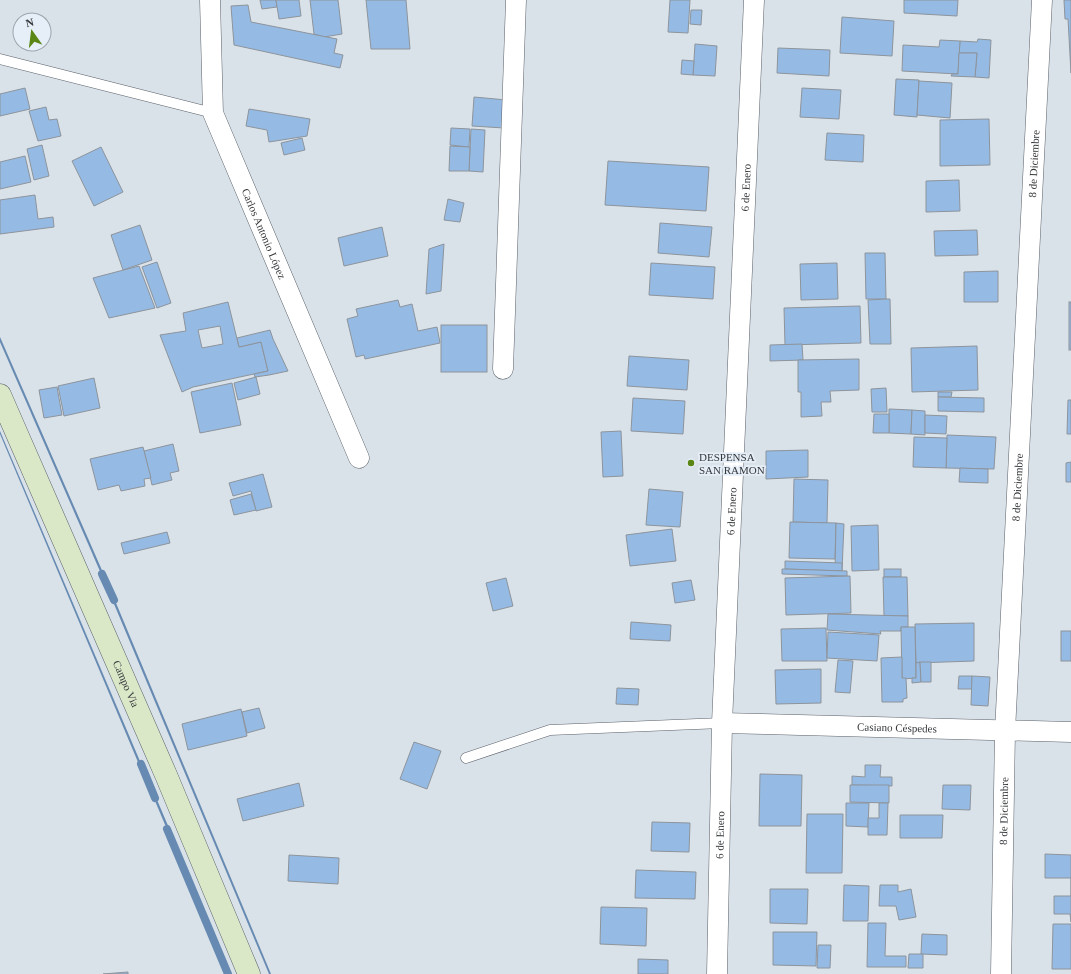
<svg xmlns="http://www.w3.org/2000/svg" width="1071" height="974" font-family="Georgia,serif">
	<rect width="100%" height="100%" fill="#d9e1e9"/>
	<g fill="#668ab1">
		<path d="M0 337 108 584 106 585 0 342Z"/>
		<path d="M0 431 145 773 143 774 0 434Z"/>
		<path d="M111 591 271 974H269L109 592Z"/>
		<path d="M152 788 231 974H228L150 789Z"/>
	</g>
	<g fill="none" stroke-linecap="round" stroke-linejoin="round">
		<g stroke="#668ab1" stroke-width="8">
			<path d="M102 574 114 600"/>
			<path d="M141 764 155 798"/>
			<path d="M167 829 228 974"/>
		</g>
	</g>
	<g fill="#95bbe4" stroke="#8d949c" fill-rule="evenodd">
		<path d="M260 0H276L277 7 262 9Z"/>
		<path d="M276 0H299L301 16 279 19Z"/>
		<path d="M310 0H338L342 34 324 37 314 34Z"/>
		<path d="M366 0H406L410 49H371Z"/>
		<path d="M670 0H690L688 33 668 32Z"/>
		<path d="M904 0H958L957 16 904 13Z"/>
		<path d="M1064 0H1071V73L1068 19H1065Z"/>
		<path d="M248 5 251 22 337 39 334 53 343 55 340 68 234 45 231 6Z"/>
		<path d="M691 10H702L701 25 690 24Z"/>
		<path d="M842 17 894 21 892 56 840 53Z"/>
		<path d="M978 39 991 40 989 78 975 77 977 53H959L960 41 977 42Z"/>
		<path d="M940 40 960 41 958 74 902 71 903 45 939 47Z"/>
		<path d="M695 44 717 46 715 76 693 75Z"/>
		<path d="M778 48 830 50 829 76 777 73Z"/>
		<path d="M959 53H977L975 77 951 76 952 74H958Z"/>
		<path d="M682 60 694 61 693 75 681 74Z"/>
		<path d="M896 79 919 80 917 117 894 115Z"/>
		<path d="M919 81 952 83 950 118 917 115Z"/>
		<path d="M25 88 30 109 0 116V94Z"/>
		<path d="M802 88 841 90 839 119 800 117Z"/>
		<path d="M474 97 507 100 504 128 472 126Z"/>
		<path d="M46 107 49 120 57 119 61 136 38 141 29 111Z"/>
		<path d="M249 109 310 119 307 136 269 142 267 130 246 126Z"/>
		<path d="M989 119 990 165 940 166V120Z"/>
		<path d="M451 128 470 129 469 147 450 145Z"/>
		<path d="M471 129 485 130 483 172 469 171Z"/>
		<path d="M827 133 864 135 863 162 825 160Z"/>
		<path d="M302 138 305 150 284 155 281 143Z"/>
		<path d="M42 145 49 176 34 180 27 149Z"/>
		<path d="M450 146 470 147 469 171H449Z"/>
		<path d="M101 147 123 192 94 206 72 161Z"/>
		<path d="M25 156 31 182 0 189V162Z"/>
		<path d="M608 161 709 167 706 211 605 205Z"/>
		<path d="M959 180 960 211 926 212V181Z"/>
		<path d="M35 195 38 219 53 217 54 227 0 234V200Z"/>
		<path d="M448 199 464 203 460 222 444 220Z"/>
		<path d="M660 223 712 227 709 257 658 253Z"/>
		<path d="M140 225 152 260 123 270 111 235Z"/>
		<path d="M382 227 388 256 344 266 338 238Z"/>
		<path d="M977 230 978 255 935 256 934 231Z"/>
		<path d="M444 244 441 291 426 294 429 249Z"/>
		<path d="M865 253H885L886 299H866Z"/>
		<path d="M157 262 171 303 157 308 142 267Z"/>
		<path d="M651 263 715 267 713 299 649 295Z"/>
		<path d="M837 263 838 299 801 300 800 264Z"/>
		<path d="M139 266 155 308 109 318 93 278Z"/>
		<path d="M998 271V302H964V272Z"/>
		<path d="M886 299H890L891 344H870L868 300Z"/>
		<path d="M398 300 400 307 412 304 418 331 437 327 440 343 365 359 364 355 356 357 347 319 358 316 356 309Z"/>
		<path d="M228 302 239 347 261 342 268 371 193 387 182 392 160 335 186 331 183 313ZM220 326 223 344 202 348 198 330Z"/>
		<rect x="1069" y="302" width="2" height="48"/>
		<path d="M860 306 861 343 785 345 784 308Z"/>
		<rect x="441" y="325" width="46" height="47"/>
		<path d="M270 330 273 339 288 371 269 375 255 377 254 374 268 371 261 342 239 347 237 338Z"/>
		<path d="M802 344 803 360 770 361V345Z"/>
		<path d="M977 346 978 390 912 392 911 348Z"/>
		<path d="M629 356 689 360 687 390 627 386Z"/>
		<path d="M859 359V390L830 391 831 402H821L822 416 801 417V392H798V360Z"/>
		<path d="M256 377 260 394 238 400 234 383Z"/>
		<path d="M94 378 100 408 64 416 58 386Z"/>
		<path d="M232 383 241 425 200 433 191 392Z"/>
		<path d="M57 387 62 415 44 418 39 390Z"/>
		<path d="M886 388 887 412H872L871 389Z"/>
		<path d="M938 392H952L951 397H938Z"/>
		<path d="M938 397 984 398V412L938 411Z"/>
		<path d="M633 398 685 401 683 434 631 431Z"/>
		<path d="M1068 400H1071V434H1067Z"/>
		<path d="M889 409 912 410 911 434 889 433Z"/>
		<path d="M912 410 925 411V435L911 434Z"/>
		<path d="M874 414H889V433H873Z"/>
		<path d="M925 415 947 416 946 434 925 433Z"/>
		<path d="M621 431 623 476 603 477 601 432Z"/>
		<path d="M947 435 996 437 994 469 946 468Z"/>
		<path d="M914 437 947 438 946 468 913 467Z"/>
		<path d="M173 444 179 471 170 473 172 480 152 485 144 451Z"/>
		<path d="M143 447 151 478 144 479 145 486 121 491 119 485 98 490 90 459Z"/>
		<path d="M808 450V477L766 479V451Z"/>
		<path d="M1071 462V482H1066V463Z"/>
		<path d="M960 468 988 469V483L959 482Z"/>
		<path d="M263 474 272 507 256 511 251 491 233 496 229 483Z"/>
		<path d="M794 479 828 480 827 523 793 522Z"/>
		<path d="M649 489 683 492 680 527 646 525Z"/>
		<path d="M251 494 256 510 234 515 230 500Z"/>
		<path d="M790 522 836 523 835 559 789 558Z"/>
		<path d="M836 523 844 524 842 571H835Z"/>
		<path d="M878 525 879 570 852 571 851 526Z"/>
		<path d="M672 529 676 561 630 566 626 535Z"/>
		<path d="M167 532 170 543 124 554 121 543Z"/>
		<path d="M785 561 842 563V571L785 569Z"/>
		<path d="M782 569H785L847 571V576L782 574Z"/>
		<rect x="884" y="569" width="17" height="8"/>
		<path d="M850 576 851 613 786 615 785 578Z"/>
		<path d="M883 577H907L908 616H884Z"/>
		<path d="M506 578 513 606 493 611 486 583Z"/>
		<path d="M691 580 695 600 675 603 672 583Z"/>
		<path d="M828 614 908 616V627H901V631H880L881 634 827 630Z"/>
		<path d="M631 622 671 625 670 641 630 639Z"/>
		<path d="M974 623V661L916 663 915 624Z"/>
		<path d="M901 627H915L916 678 902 679Z"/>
		<path d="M826 628 827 661H782L781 629Z"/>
		<rect x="1061" y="631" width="10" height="30"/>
		<path d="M828 632 879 635 877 661 827 658Z"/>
		<path d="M902 657V678H906L907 698 903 699V702H882L881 658Z"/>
		<path d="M838 660 853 661 850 693 835 692Z"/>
		<path d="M920 662 921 682 912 683V678H916V663Z"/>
		<path d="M920 662H931V682H921Z"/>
		<path d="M821 669V703L776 704 775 670Z"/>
		<path d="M959 676H972V689H958Z"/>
		<path d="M972 676 990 677 988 706 971 705Z"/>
		<path d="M617 688 639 689 638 705 616 704Z"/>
		<path d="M259 708 265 728 247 733 242 712Z"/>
		<path d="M241 709 247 736 188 750 182 724Z"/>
		<path d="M414 742 441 751 427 789 400 779Z"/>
		<path d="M865 765H881L880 777H892V786L852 785V776L865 777Z"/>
		<path d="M760 774 802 775 801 826H759Z"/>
		<path d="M299 783 304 806 243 821 237 799Z"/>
		<path d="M850 785H889V803L850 802Z"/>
		<path d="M943 785H971L970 810 942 809Z"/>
		<path d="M846 803H869L868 827 846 826Z"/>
		<path d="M879 803H888L887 835H868V818H879Z"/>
		<path d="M807 814H843L842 873H806Z"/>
		<path d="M900 815H943L942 838H900Z"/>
		<path d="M652 822 690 823 689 852 651 851Z"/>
		<path d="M1045 854 1071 855V922L1070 914H1054V896H1071V878H1045Z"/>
		<path d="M289 855 339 858 338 884 288 881Z"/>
		<path d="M636 870 696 872 695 899 635 898Z"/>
		<path d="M844 885 869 886 868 921H843Z"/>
		<path d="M880 885H898V892L911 889 916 917 899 920 896 906H879Z"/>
		<path d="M770 889H808L807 924 770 923Z"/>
		<path d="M601 907 647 908 646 946 600 944Z"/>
		<path d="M868 923H886L885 956H906V967H867Z"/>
		<path d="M1053 924H1071V969H1052Z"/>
		<path d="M773 932H817L816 966 773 965Z"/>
		<path d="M922 934 947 935V955L921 954Z"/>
		<path d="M818 945H831L830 968H817Z"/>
		<path d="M909 954H923V968H908Z"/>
		<path d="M638 959 668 960V974H638Z"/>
		<path d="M128 972V974H103Z"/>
	</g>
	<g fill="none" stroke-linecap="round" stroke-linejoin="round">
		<g stroke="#5b6169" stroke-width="11">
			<g id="lane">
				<path d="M0 59 213 113"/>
				<path d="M466 758 550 730 722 723"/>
			</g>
		</g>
		<g stroke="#5b6169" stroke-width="21">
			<g id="street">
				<path id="s1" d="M210 0 213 113 359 458"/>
				<path d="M503 369 516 0"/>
				<path id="s2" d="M722 723 1071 732"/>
				<path id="s3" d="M717 974 722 723 754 0"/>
				<path id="s4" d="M1001 974 1005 731 1042 0"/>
			</g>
		</g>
		<g stroke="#5b6169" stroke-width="23">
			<g id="secondary">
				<path id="s5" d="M0 395 166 775 249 974"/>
			</g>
		</g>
		<use href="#lane" stroke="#fff" stroke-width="10"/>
		<use href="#street" stroke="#fff" stroke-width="20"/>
		<use href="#secondary" stroke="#dae8c8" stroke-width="22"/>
	</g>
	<circle fill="#598614" stroke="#e6eef7" stroke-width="1.5" cx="691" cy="463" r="4"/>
	<g text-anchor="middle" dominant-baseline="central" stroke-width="3.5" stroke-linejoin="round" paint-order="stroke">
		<g font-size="11" fill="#35383b" stroke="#e6eef7">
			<text stroke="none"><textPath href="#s4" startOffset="811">8 de Diciembre</textPath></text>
			<text stroke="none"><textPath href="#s3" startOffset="787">6 de Enero</textPath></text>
			<text stroke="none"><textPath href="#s1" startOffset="244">Carlos Antonio López</textPath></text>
			<text stroke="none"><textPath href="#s4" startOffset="487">8 de Diciembre</textPath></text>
			<text stroke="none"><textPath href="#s3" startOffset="463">6 de Enero</textPath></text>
			<text stroke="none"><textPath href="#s5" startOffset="315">Campo Via</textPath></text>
			<text stroke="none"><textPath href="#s2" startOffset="175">Casiano Céspedes</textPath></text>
			<text stroke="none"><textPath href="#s4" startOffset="163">8 de Diciembre</textPath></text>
			<text stroke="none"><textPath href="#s3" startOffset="139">6 de Enero</textPath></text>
		</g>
		<g font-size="11" fill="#35383b" stroke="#e6eef7" text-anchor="start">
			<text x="699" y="457">DESPENSA<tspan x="699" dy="13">SAN RAMON</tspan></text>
		</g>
	</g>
	<g transform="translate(32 32) rotate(346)"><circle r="19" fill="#e6eef7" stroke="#9fa5ac"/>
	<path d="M0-3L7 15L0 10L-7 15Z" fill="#598614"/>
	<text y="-6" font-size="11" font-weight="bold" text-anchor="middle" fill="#35383b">N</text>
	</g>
</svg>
